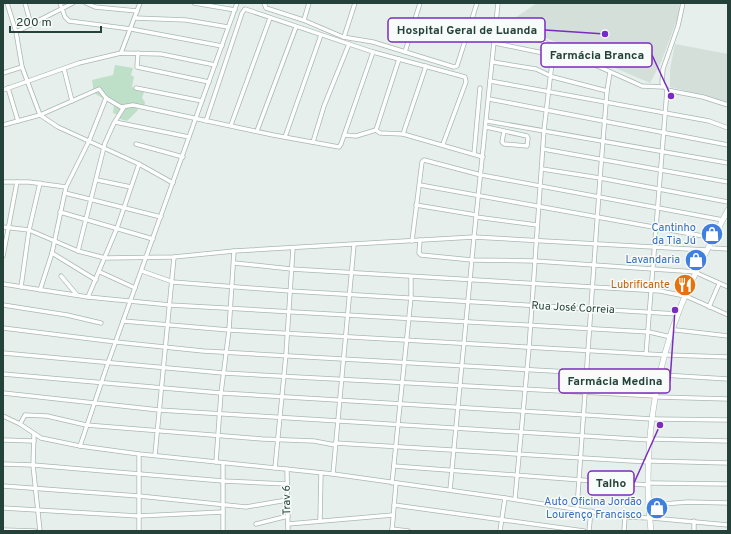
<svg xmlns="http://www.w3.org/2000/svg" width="731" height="534" font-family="Overpass,sans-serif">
	<rect width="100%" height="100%" fill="#e6efeb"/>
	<g fill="#d4dfda">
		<path d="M537 3H680L678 17 661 62 650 83 509 22Z"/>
		<path d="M675 44 728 54V104L712 97 670 87V70Z"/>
	</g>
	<path fill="#bfe0c8" d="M115 65 133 68 131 75 134 77 132 87 144 92 142 98 145 102 144 107 137 108 138 110 127 121 120 119 118 115 113 113 114 105 94 93 92 80 113 75Z"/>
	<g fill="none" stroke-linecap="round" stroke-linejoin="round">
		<g stroke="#a8b8b2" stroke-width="5">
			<g id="street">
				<path d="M7 3 16 32 22 67 40 115 58 127 139 164 173 183"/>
				<path d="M25 3 31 25"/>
				<path d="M60 3 65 17 69 21 131 29 222 46"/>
				<path d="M86 3 95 7 137 11"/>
				<path d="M194 3 235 10"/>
				<path d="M264 3 266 8 303 20 343 37 373 42 454 67 457 66 477 3"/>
				<path d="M683 3 678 26 663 69 662 83 667 90 703 97 728 105"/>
				<path d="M135 18 186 20 228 27"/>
				<path d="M304 20 309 3"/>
				<path d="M497 21 642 86 663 87"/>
				<path d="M16 32 73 3"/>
				<path d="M344 37 355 3"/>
				<path d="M495 43 553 55"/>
				<path d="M405 52 420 3"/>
				<path d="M121 53 140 3"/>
				<path d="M138 53 137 67 209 82"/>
				<path d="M399 59 376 130 380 133 403 134 483 157"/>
				<path d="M493 62 536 69 553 77 607 91"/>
				<path d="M64 69 72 101"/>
				<path d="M3 73 22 67"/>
				<path d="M490 81 709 121 728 128"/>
				<path d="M8 88 18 121"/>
				<path d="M136 88 202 101"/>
				<path d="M3 90 79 63 121 53 161 54 215 65"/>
				<path d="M489 99 728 145"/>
				<path d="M206 121 242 13 245 9 373 52 465 77 466 82 443 144"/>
				<path d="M487 121 728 163"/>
				<path d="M115 122 189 137"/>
				<path d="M3 125 40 115 99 89 106 98 121 107 133 105 273 135 339 147 341 144 373 52"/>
				<path d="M231 125 270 18"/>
				<path d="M486 127 527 136 528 138 527 146 504 144 502 142 504 131"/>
				<path d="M257 131 296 27"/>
				<path d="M403 134 426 66"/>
				<path d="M345 135 356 136 376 130"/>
				<path d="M285 137 321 35"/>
				<path d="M313 142 324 106 349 44"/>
				<path d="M136 144 183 157"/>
				<path d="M543 149 728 182"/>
				<path d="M474 154 480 88"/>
				<path d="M542 169 600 178 728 202"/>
				<path d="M97 180 131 187"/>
				<path d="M3 182H29L66 187"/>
				<path d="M420 185 714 238"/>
				<path d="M65 193 161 217"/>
				<path d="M416 205 476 215"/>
				<path d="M60 212 153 239"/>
				<path d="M476 217 537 225"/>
				<path d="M3 227 29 230 78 251 105 258 174 257 234 251 474 237 707 250"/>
				<path d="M420 240 419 253 421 255 472 260 535 261 697 272"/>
				<path d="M412 241 422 162 424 160 481 175 723 220"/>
				<path d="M712 248 728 249"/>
				<path d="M78 251 105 143 114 123 124 107"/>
				<path d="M52 253 96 280"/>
				<path d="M3 256 17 182"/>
				<path d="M234 263 291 269 660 291 685 296"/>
				<path d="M142 271 173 282 290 291 678 314"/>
				<path d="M100 272 135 288"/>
				<path d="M699 274 728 287"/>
				<path d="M61 276 77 295"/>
				<path d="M3 284 88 297 170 305 649 332 671 337"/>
				<path d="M21 287 29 230 40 183"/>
				<path d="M40 290 52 253 66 187 89 141 106 98"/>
				<path d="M88 297 117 228 139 164"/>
				<path d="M688 297 728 315"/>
				<path d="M3 305 67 315 101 323"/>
				<path d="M709 307 719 284"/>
				<path d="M123 321 229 330 665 355"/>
				<path d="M3 328 116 342 203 351 659 377"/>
				<path d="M676 330 728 336"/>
				<path d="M3 353 223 373 656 396"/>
				<path d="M646 354 667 90"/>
				<path d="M668 355 728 357"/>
				<path d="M3 374 221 393 652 419"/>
				<path d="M663 375 728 379"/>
				<path d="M3 393 159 410 650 440"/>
				<path d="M658 397 728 399"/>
				<path d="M3 416 20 424 41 438 80 446 139 454 333 474 505 498 625 517 649 518"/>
				<path d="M655 419 728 420"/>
				<path d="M20 424 25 415 47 416 86 425 262 439 314 441 335 445"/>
				<path d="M34 434 33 465 40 531"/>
				<path d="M653 439 728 441"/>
				<path d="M3 440 34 441"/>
				<path d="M335 443 649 462"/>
				<path d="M80 446 108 363 237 3"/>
				<path d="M155 455 174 257"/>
				<path d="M651 461 728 463"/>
				<path d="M216 462 221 393 229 330 234 251"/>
				<path d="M223 463V531"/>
				<path d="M3 464 33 465 223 481 287 484"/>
				<path d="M394 466 648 485"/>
				<path d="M275 468 286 354 293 248"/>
				<path d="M287 469 288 531"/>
				<path d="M333 474 354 245"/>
				<path d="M392 483 411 297V277"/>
				<path d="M651 483 728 484"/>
				<path d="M3 486 139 496 246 507 287 500"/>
				<path d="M450 490 474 237 498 3"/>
				<path d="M515 499 529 348 544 130 554 46"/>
				<path d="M394 505 584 531"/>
				<path d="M651 505 688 502 728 503"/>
				<path d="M3 508 138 516 223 512"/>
				<path d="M577 508 600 178 607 91 610 72"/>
				<path d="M652 518 728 525"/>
				<path d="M320 521 321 473"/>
				<path d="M256 524 288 516"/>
				<path d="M288 524 393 515"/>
				<path d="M392 529 408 531"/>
				<path d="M3 530 35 531"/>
				<path d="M139 531V454"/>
				<path d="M392 531 396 483"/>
				<path d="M500 531 505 498"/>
				<path d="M589 531 591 511"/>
				<path d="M624 531 625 517"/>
				<path d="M694 531V521"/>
			</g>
		</g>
		<g stroke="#a4bbb3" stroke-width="6">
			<path id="secondary" d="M651 531C642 452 654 369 685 296 698 267 713 238 728 210"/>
		</g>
		<use href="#street" stroke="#fff" stroke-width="3.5"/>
		<use href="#secondary" stroke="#fff" stroke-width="5"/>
	</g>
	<defs>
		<g id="shop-disc" transform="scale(1.15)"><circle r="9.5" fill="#3f7fe0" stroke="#f7fbf9"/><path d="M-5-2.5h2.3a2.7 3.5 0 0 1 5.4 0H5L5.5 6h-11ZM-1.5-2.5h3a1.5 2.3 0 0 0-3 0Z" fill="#fff"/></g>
		<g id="restaurant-disc" transform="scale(1.15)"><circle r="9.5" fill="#e8710a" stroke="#f7fbf9"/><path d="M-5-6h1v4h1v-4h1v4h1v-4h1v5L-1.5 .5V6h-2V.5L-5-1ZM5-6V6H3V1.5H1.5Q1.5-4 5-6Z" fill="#fff"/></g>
	</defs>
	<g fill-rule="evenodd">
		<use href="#shop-disc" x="712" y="234"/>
		<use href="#shop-disc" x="696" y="260"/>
		<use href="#restaurant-disc" x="685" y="285"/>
		<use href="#shop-disc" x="657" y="508"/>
	</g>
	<g text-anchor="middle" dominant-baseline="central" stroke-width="3" stroke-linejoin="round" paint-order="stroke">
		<g font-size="11" fill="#366cbe" stroke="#f7fbf9" text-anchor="end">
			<text x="696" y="228">Cantinho<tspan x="696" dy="13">da Tia Jú</tspan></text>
			<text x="680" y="260">Lavandaria</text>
			<text x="642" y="502">Auto Oficina Jordão<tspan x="642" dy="13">Lourenço Francisco</tspan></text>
		</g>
		<g font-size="11" fill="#c56008" stroke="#f7fbf9" text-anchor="end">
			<text x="670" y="285">Lubrificante</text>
		</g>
		<g font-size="11" fill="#24423a" stroke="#f7fbf9">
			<text transform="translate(573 308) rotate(3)">Rua José Correia</text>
			<text transform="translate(287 500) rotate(-91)">Trav 6</text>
		</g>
	</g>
	<path fill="none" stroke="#7b2cbf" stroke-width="1.5" d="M605 34L545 30M671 96L652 55M675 310L670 381M660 425L634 483"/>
	<g fill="#7b2cbf" stroke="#f7fbf9" stroke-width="1.5">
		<circle cx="605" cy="34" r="4"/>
		<circle cx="671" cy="96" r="4"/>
		<circle cx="675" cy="310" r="4"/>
		<circle cx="660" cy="425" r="4"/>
	</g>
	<g fill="#f7fbf9" stroke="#7b2cbf" stroke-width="1.5">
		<rect x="388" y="18" width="157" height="24" rx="4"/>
		<rect x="541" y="43" width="111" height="24" rx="4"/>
		<rect x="559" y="369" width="111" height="24" rx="4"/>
		<rect x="588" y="471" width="46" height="24" rx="4"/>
	</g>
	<g font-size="12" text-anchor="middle" font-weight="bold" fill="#24423a">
		<text x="467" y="34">Hospital Geral de Luanda</text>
		<text x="597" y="59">Farmácia Branca</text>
		<text x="615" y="385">Farmácia Medina</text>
		<text x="611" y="487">Talho</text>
	</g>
	<rect width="731" height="534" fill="none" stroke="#24423a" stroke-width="8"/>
	<path d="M10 26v6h91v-6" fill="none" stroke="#24423a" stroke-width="2"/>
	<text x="16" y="26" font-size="12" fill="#24423a" stroke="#f7fbf9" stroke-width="3" paint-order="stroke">200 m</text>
</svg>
